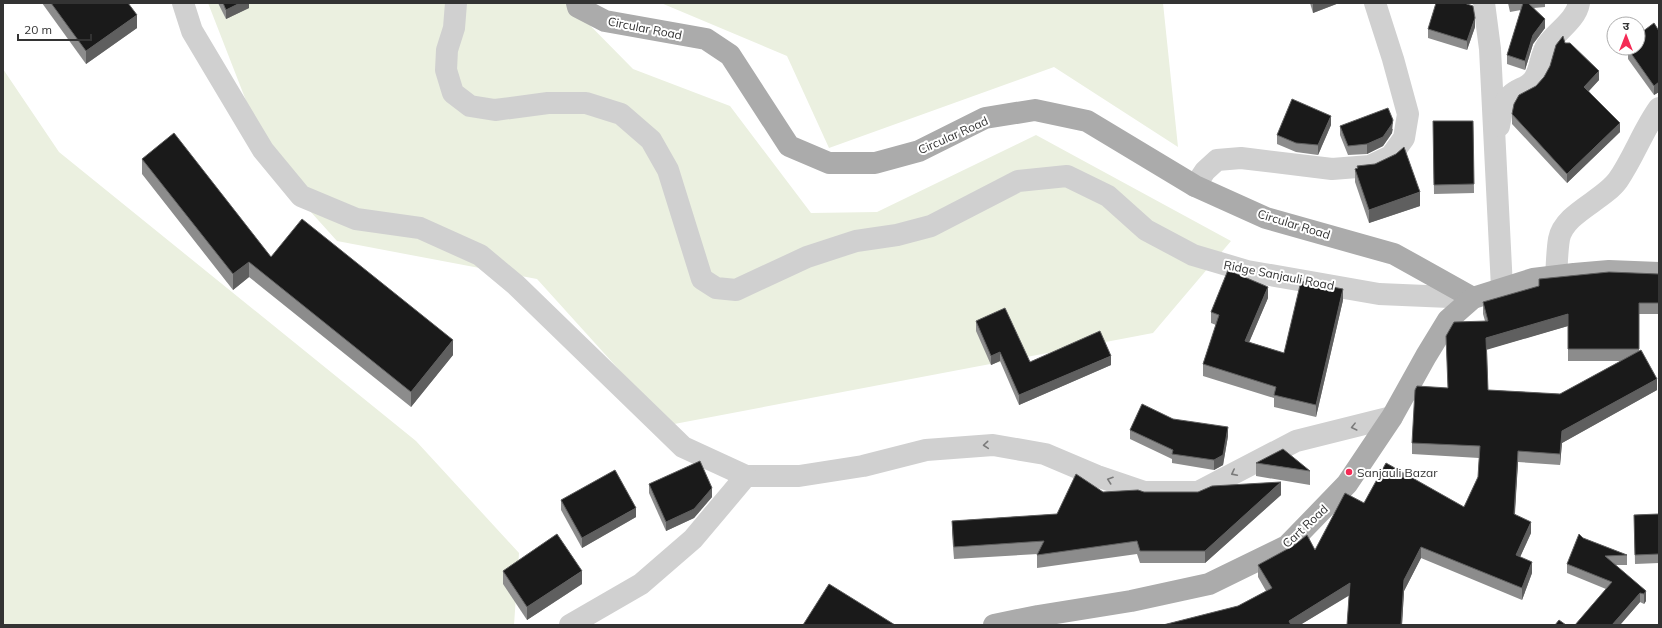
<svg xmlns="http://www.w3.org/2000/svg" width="1662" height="628" font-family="Mulish,'Noto Sans Devanagari',sans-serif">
	<rect width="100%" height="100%" fill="#fff"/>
	<g fill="#ebf0e0">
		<path d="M208 3H568L633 69 730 106 811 213 877 212 1036 135 1231 241 1153 333 669 425 537 279 337 241 273 170Z"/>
		<path d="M661 3H1163L1178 147 1054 67 829 148 787 56Z"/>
		<path d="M3 69 59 152 416 441 519 553 514 625H3Z"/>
	</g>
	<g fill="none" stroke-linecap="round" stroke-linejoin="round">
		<g stroke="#d0d0d0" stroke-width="22">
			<path d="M183 3 192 31 263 150 301 196 356 219 420 228 480 255 516 285 683 447 746 476H799L863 466 926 450 993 445 1045 454 1097 476 1144 492H1198L1296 441 1392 417"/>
			<path d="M456 3 454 28 447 50 446 70 453 93 470 106 495 110 548 103H586L621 114 651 140 668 170 702 279 716 288 736 290 807 257 856 241 897 235 931 226 1018 181 1067 176 1108 196 1146 230 1193 255 1247 271 1379 294 1473 298"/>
			<path d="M1484 3 1490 49 1502 288"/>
			<path d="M1499 126C1501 116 1502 102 1511 95 1518 88 1528 88 1534 79 1541 69 1540 55 1547 45 1557 31 1576 20 1579 3"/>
			<path d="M1195 186 1205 171 1217 160 1241 158 1332 169 1370 166 1391 156 1404 138 1408 114 1393 59 1375 3"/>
			<path d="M1556 276C1557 264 1557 251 1559 239 1564 213 1603 201 1618 180 1634 157 1643 130 1659 108"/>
			<path d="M570 625 641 584 693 539 746 476"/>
		</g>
		<g stroke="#ababab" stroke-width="22">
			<path d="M577 3 578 7 605 21 706 39 730 55 789 146 829 163H875L919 151 985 118 1035 110 1087 121 1195 186 1266 218 1394 254 1473 298"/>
			<path d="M994 625 1038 616 1131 601 1209 584 1287 546 1347 484 1392 417 1426 356 1448 320 1473 298 1533 279 1574 274 1609 271 1659 273"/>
		</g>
	</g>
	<g fill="#8c8c8c" fill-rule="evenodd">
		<path d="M42 3H128L137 28 86 64Z"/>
		<path d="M218 3H249V8L226 19Z"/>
		<path d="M1310 3H1339L1313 13Z"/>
		<path d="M1508 3H1545V7L1534 8 1545 28 1533 44 1525 70 1507 64V55L1521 10 1510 12Z"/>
		<path d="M1475 27 1467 50 1428 38V29Z"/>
		<path d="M1659 31V92L1654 95 1628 59V48Z"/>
		<path d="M1565 43 1599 80 1589 91 1620 132 1567 183 1512 124V114L1536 86 1544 77Z"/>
		<path d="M1433 121H1473L1474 193 1434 194Z"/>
		<path d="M1331 125 1318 155 1296 152 1277 144V135Z"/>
		<path d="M1340 126 1393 129 1392 133 1383 146 1367 154 1348 155 1340 135Z"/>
		<path d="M142 159 271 257 453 355 411 407 249 277 233 290 142 174Z"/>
		<path d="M1357 166 1420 206 1369 223 1355 182V169L1357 168Z"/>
		<path d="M1659 274V314H1639V351L1657 390 1562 443 1560 465 1518 462 1515 514 1531 533 1520 557 1532 573 1522 600 1421 558 1404 591 1402 625H1347L1349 595 1300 625H1163L1238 606 1266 591 1258 577V565L1315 550 1364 503 1464 507 1478 477 1479 458 1412 454V443L1448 388 1446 336 1485 321 1483 314V302ZM1568 326V361H1621L1560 394 1488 390 1487 349Z"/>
		<path d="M1268 298 1249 342 1284 353 1343 300 1316 417 1274 407V398L1203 376V364L1216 325 1211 323V312Z"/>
		<path d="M976 321 1030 362 1111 365 1019 405 1000 361 991 365 976 331Z"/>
		<path d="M1173 419 1228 436 1223 465 1214 470 1172 463V459L1130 439V430Z"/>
		<path d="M1256 463 1310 471V485L1256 476Z"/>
		<path d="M649 484 712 497 694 518 666 531 649 493Z"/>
		<path d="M1103 492H1198L1281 495 1205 563H1140L1137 554 1037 568V555L1038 554 954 559 952 534V521L1057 514Z"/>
		<path d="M561 500 636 517 582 548 561 510Z"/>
		<path d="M1659 514V563L1635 564 1634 515Z"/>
		<path d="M1583 538 1627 555V565H1615L1646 591V601L1644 604 1640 602 1620 625H1575L1606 589 1567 573V564Z"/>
		<path d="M503 571 582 584 527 620 503 584Z"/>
	</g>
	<g fill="#5f5f5f">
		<path d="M240 3H249V8L226 19V10Z"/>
		<path d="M1313 3H1339L1313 13Z"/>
		<path d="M137 15V28L86 64V51Z"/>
		<path d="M1475 18V27L1467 50V41Z"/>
		<path d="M1545 19V28L1533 44 1525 70V61L1533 35Z"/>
		<path d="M1599 71V80L1584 96V87Z"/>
		<path d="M1659 82V92L1654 95V86Z"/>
		<path d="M1331 116V125L1318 155V145Z"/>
		<path d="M1393 120 1392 133 1383 146 1367 154V144Z"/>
		<path d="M1620 123V132L1567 183V174Z"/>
		<path d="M1420 192V206L1369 223V210Z"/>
		<path d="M249 262V277L233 290V274Z"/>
		<path d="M1268 287V298L1245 352V341Z"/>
		<path d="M1343 289V300L1316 417V405Z"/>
		<path d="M1568 314V326L1486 350V338Z"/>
		<path d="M453 340V355L411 407V392Z"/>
		<path d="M1000 352V361L991 365V356Z"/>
		<path d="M1111 356V365L1019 405V395Z"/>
		<path d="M1657 379V390L1562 443 1560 465V454L1562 431Z"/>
		<path d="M1228 427V436L1223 465 1214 470V460Z"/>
		<path d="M1518 451V462L1514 525V514Z"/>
		<path d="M1281 482V495L1205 563V551Z"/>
		<path d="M712 488V497L694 518 666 531V522Z"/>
		<path d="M636 508V517L582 548V538Z"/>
		<path d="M1531 522V533L1516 566V555Z"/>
		<path d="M1421 547V558L1404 591 1402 625H1401L1404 580Z"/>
		<path d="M1532 562V573L1522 600V588Z"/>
		<path d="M582 571V584L527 620V607Z"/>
		<path d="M1350 583V595L1300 625H1289V621Z"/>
		<path d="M1646 591V601L1644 604V594Z"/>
		<path d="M1640 593V602L1620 625H1612Z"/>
	</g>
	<g fill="#1a1a1a" stroke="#5f5f5f">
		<path d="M51 3H128L137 15 86 51Z"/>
		<path d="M223 3H240L226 10Z"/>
		<path d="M1436 3H1464L1473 6 1475 18 1467 41 1428 29Z"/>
		<path d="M1523 3H1528L1545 19 1533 35 1525 61 1507 55Z"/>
		<path d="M1654 23 1659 31V82L1654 86 1628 49V48H1638V35Z"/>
		<path d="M1563 36 1565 43H1570L1599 71 1584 87 1620 123 1567 174 1512 114 1514 104 1519 95 1536 86 1544 77 1550 66 1556 45Z"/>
		<path d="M1292 99 1331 116 1318 145 1296 143 1277 135Z"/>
		<path d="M1388 108 1393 120 1392 124 1383 137 1367 144 1348 146 1340 126Z"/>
		<path d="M1433 121H1473L1474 184 1434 185Z"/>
		<path d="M174 133 271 257 302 219 453 340 411 392 249 262 233 274 142 159Z"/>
		<path d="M1404 147 1420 192 1369 210 1355 169 1358 168 1357 166 1375 164 1396 154Z"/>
		<path d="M1228 270 1268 287 1245 341 1284 353 1301 281 1343 289 1316 405 1274 395 1276 387 1203 364 1219 315 1211 312Z"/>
		<path d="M1609 272 1659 274V303H1639V349H1568V314L1486 338 1488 390 1560 394 1641 350 1657 379 1562 431 1560 454 1518 451 1514 514 1531 522 1516 555 1532 562 1522 588 1421 547 1404 580 1401 625H1347L1350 583 1289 621 1291 625H1163L1238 606 1272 588 1258 565 1293 546 1307 535 1315 550 1345 493 1364 503 1386 463 1464 507 1478 477 1480 446 1412 443 1415 390 1417 386 1448 388 1446 336 1454 322 1488 321 1483 302 1539 286V279Z"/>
		<path d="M1005 308 1030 362 1100 331 1111 356 1019 395 1000 352 991 356 976 321Z"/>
		<path d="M1142 404 1173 419 1228 427 1223 455 1214 460 1172 454 1173 450 1130 430Z"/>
		<path d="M1283 449 1310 471 1256 463Z"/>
		<path d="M700 461 712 488 694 509 666 522 649 484Z"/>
		<path d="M615 470 636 508 582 538 561 500Z"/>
		<path d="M1076 474 1103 492 1138 490 1144 492H1198L1212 486 1281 482 1205 551H1140L1137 541 1037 555 1044 541 954 547 952 521 1057 514Z"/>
		<path d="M1659 514V554L1635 555 1634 515Z"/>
		<path d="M557 534 582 571 527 607 503 571Z"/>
		<path d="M1579 534 1583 538 1627 555 1605 556 1646 591 1644 594 1640 593 1612 625H1575L1612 582 1567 564Z"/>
		<path d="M829 584 895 625H803Z"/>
		<path d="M1559 620 1566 625H1555Z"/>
	</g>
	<defs><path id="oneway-chevron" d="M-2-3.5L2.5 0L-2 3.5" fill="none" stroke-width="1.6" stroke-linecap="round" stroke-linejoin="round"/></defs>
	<g stroke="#7a7a7a">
		<use href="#oneway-chevron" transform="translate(1354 427) rotate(166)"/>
		<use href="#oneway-chevron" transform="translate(986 445) rotate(175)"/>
		<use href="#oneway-chevron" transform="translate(1234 473) rotate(153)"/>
		<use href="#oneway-chevron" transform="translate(1110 480) rotate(-161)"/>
	</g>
	<circle fill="#f42a55" stroke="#fff" stroke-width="1.5" cx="1349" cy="472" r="4"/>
	<g text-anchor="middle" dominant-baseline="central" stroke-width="4" stroke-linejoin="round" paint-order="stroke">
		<g font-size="12" fill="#333" stroke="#fff">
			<text transform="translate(645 28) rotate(11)">Circular Road</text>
			<text transform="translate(953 135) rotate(-24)">Circular Road</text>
			<text transform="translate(1294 224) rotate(17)">Circular Road</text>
			<text transform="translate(1279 275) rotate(11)">Ridge Sanjauli Road</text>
			<text transform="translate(1305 526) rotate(-43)">Cart Road</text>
		</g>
		<g font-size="12" fill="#333" stroke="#fff" text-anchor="start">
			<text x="1357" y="472">Sanjauli Bazar</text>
		</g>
	</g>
	<rect width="1662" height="628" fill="none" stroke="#333333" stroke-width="8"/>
	<g transform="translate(1626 36)"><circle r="19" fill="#ffffff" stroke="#adadad"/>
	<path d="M0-3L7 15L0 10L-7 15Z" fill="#f42a55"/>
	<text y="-6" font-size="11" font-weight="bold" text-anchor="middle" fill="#333333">उ</text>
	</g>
	<path d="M18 34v6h73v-6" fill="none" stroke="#333333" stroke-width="2"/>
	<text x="24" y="34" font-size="12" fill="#333333" stroke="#ffffff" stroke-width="3" paint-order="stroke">20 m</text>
</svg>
